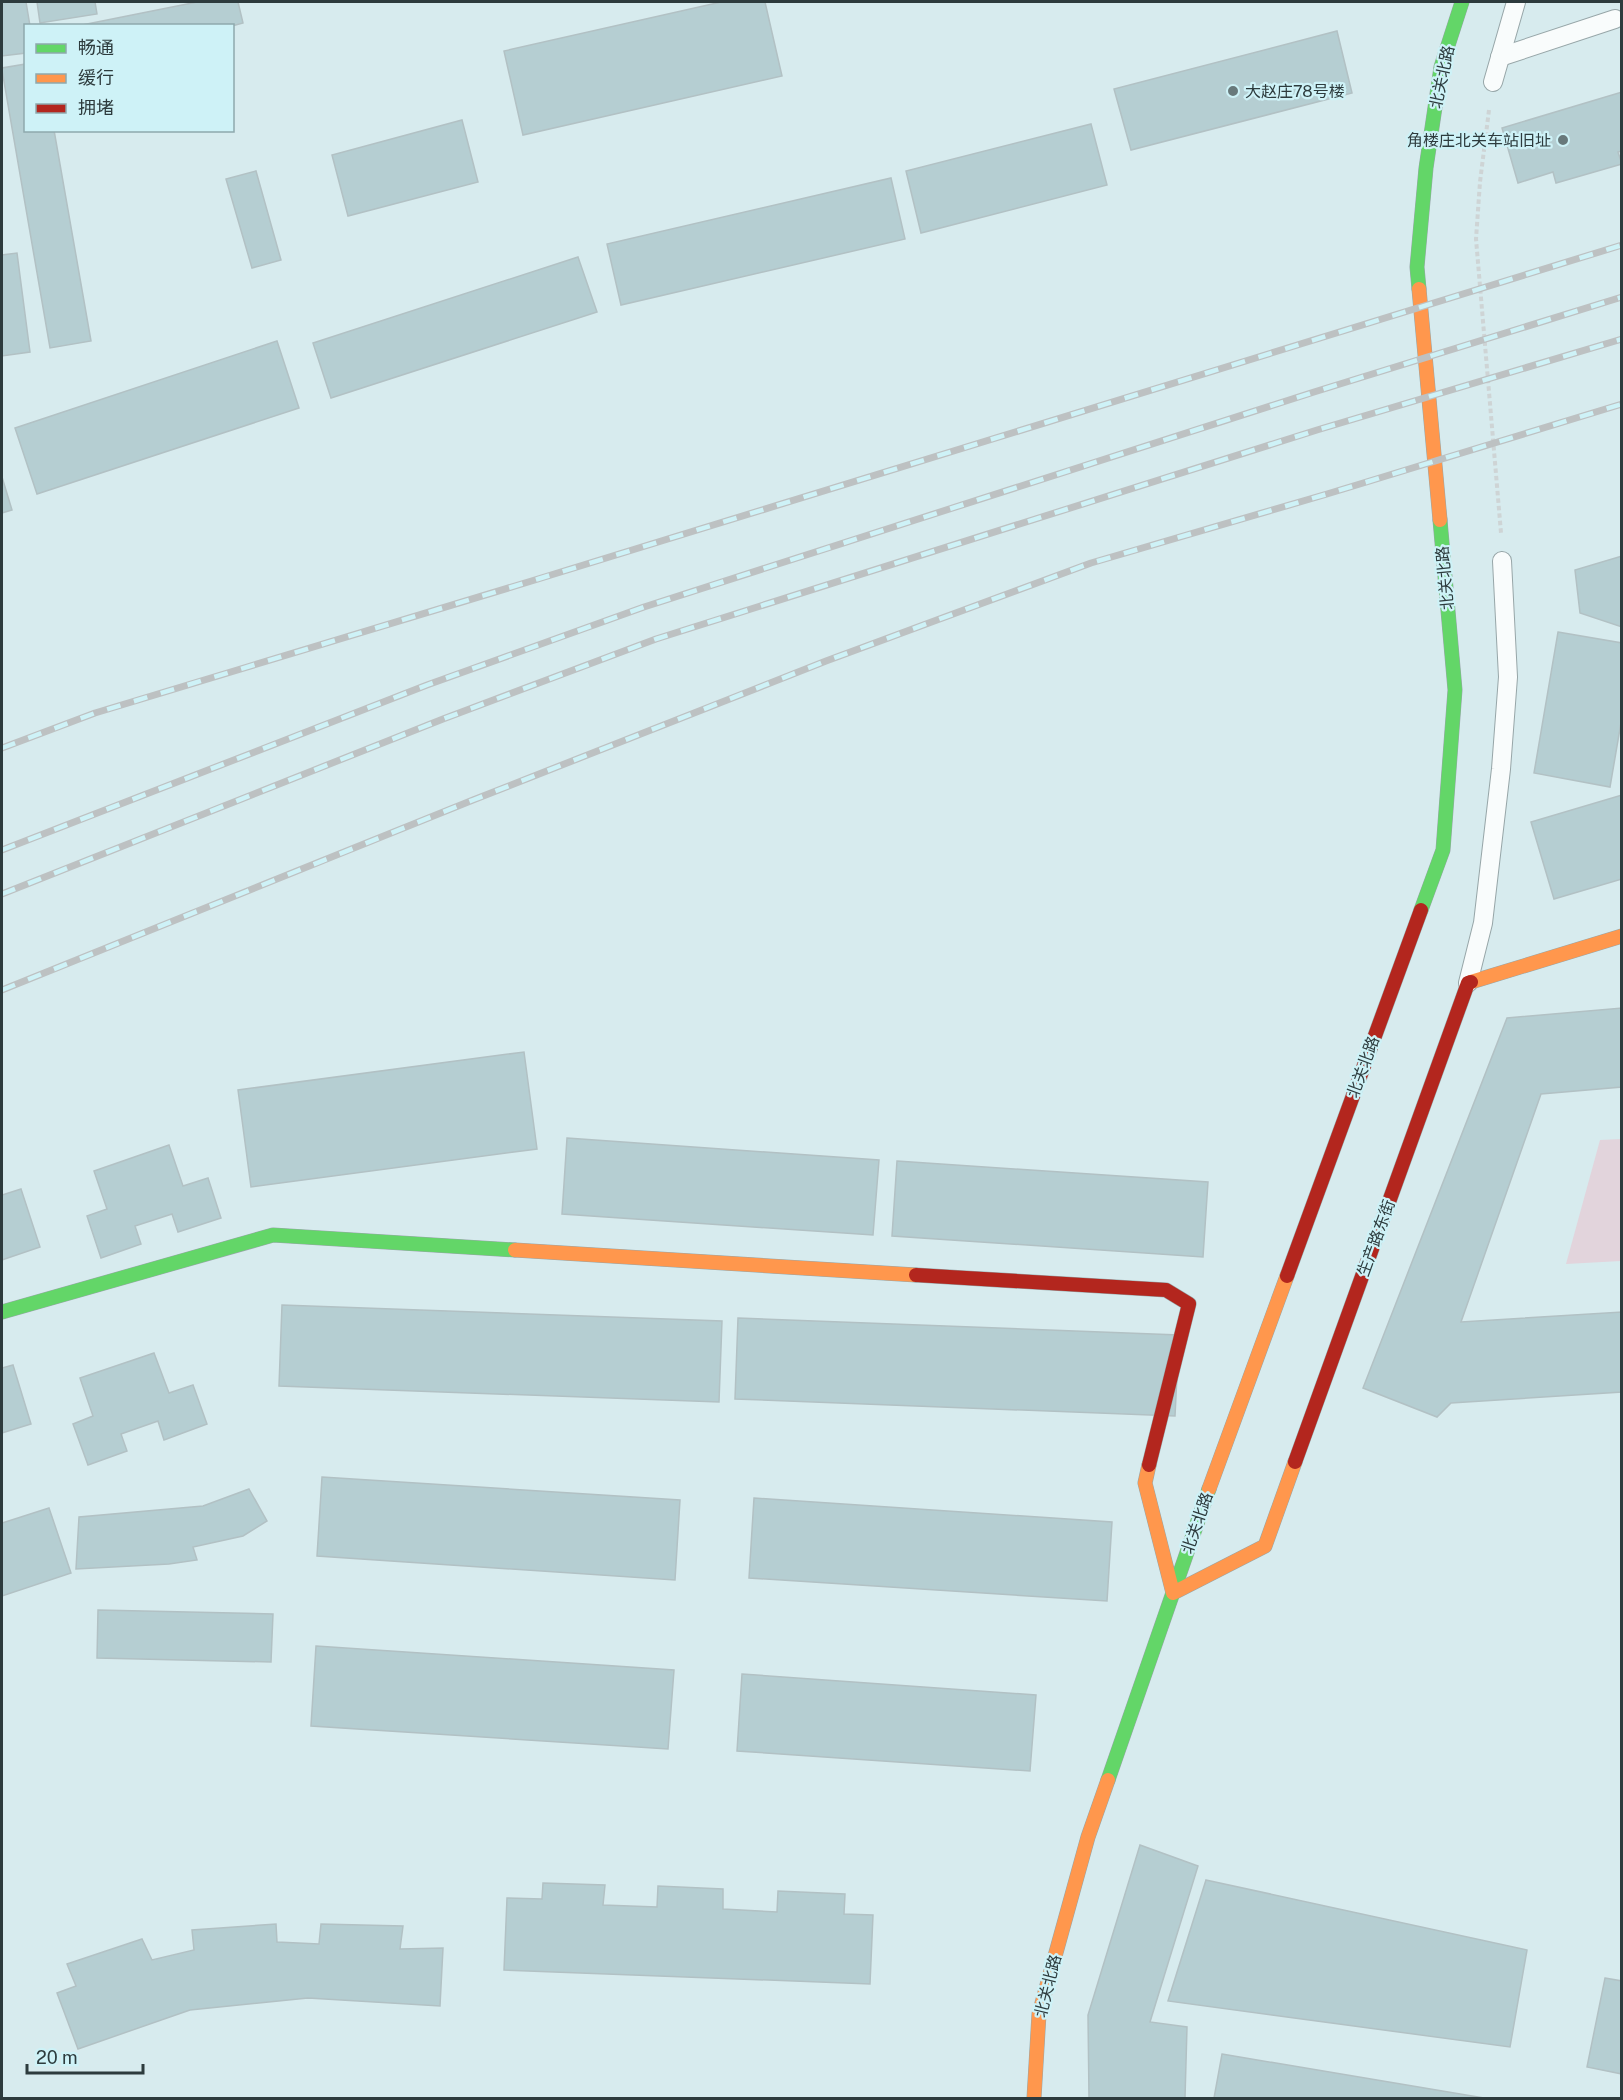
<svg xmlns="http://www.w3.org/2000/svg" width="1623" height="2100" font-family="'Public Sans','Noto Sans SC',sans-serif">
	<rect width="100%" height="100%" fill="#d7ebee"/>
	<path fill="#e2d4dc" d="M1621 1139V1261L1566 1264 1600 1140Z"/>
	<g fill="#b5ced2" stroke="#b2c1c4" stroke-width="1.5">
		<path d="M2 2H26L30 26H26V53L2 56Z"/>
		<path d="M37 2H95L97 14 40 23Z"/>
		<path d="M197 2H238L243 23 232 26H77Z"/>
		<path d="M721 2H765L782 76 523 135 504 51Z"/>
		<path d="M1337 31 1352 93 1131 150 1114 89Z"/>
		<path d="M26 64V130H54L91 341 50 348 2 70V68Z"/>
		<path d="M1622 92V151L1618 152 1622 164 1556 183 1553 172 1518 183 1502 128Z"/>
		<path d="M462 120 478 182 348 216 332 155Z"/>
		<path d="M1091 124 1107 185 921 233 906 171Z"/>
		<path d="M256 171 281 260 252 268 226 179Z"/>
		<path d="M891 178 905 239 621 305 607 244Z"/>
		<path d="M17 253 30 352 2 356V255Z"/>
		<path d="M578 257 597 312 331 398 313 343Z"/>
		<path d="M277 341 299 408 37 494 15 428Z"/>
		<path d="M2 477 12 510 2 513Z"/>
		<path d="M1622 556V627L1580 613 1575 570Z"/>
		<path d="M1558 632 1622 643V717L1610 787 1534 773Z"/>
		<path d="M1622 795V879L1554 899 1531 822Z"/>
		<path d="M1622 1008V1087L1541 1094 1461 1322 1622 1312V1392L1451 1403 1437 1417 1363 1388 1507 1018Z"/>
		<path d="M524 1052 537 1149 251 1187 238 1090Z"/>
		<path d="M567 1138 879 1160 873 1235 562 1214Z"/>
		<path d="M169 1145 183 1186 208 1178 221 1218 178 1232 172 1214 135 1226 141 1244 101 1258 87 1216 107 1209 94 1171Z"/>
		<path d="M897 1161 1208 1182 1203 1257 892 1236Z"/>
		<path d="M21 1189 40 1247 2 1260V1195Z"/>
		<path d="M282 1305 722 1321 719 1402 279 1386Z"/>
		<path d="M738 1318 1179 1335 1175 1416 735 1399Z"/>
		<path d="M154 1353 169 1393 193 1385 207 1424 164 1440 158 1421 121 1434 127 1451 88 1465 73 1424 93 1416 80 1378Z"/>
		<path d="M13 1365 31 1424 2 1433V1368Z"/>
		<path d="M322 1477 680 1500 675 1580 317 1556Z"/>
		<path d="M249 1489 267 1521 243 1536 193 1547 197 1560 169 1564 76 1569 79 1517 203 1506Z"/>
		<path d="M754 1498 1112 1522 1107 1601 749 1578Z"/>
		<path d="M49 1508 71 1573 2 1596V1523Z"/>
		<path d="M98 1610 273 1614 271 1662 97 1658Z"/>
		<path d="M316 1646 674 1670 668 1749 311 1726Z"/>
		<path d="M742 1674 1036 1695 1030 1771 737 1751Z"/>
		<path d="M1140 1845 1198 1866 1150 2022 1187 2027 1185 2098H1089L1088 2015Z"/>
		<path d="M1206 1880 1527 1950 1510 2047 1168 2001Z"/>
		<path d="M543 1883 605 1885 603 1905 657 1907 658 1886 723 1889V1909L777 1912 778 1891 845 1894 844 1914 873 1915 870 1984 504 1970 507 1898 542 1899Z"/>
		<path d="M276 1924 277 1942 319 1944 321 1924 403 1926 400 1949 443 1948 440 2006 308 1998 190 2010 78 2049 57 1993 76 1986 67 1964 142 1939 152 1960 194 1950 192 1930Z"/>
		<path d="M1605 1978 1622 1981V2074L1587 2067Z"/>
		<path d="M1222 2054 1484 2098H1214Z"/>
	</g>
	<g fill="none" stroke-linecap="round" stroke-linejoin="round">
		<g stroke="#97a6a8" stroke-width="20">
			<g id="lane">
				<path d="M1500 57 1615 19"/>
				<path d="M1493 82 1516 2"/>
				<path d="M1468 983 1483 923 1501 769 1508 677 1502 561"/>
			</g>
		</g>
		<g stroke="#97a6a8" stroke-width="15">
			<g id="fast">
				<path d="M1419 289 1417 267 1426 168 1441 67 1462 2"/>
				<path d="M1421 910 1443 850 1455 690 1440 520"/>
				<path d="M2 1312 273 1235 515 1250"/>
				<path d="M1108 1780 1209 1489"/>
			</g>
		</g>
		<g stroke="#97a6a8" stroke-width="15">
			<g id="slow">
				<path d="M1419 289 1440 520"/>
				<path d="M1471 982 1622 936"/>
				<path d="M515 1250 916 1275"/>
				<path d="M1149 1465 1145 1483 1173 1593 1265 1546 1295 1462"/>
				<path d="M1209 1489 1287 1276"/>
				<path d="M1034 2098 1039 2014 1088 1837 1108 1780"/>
			</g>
		</g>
		<g stroke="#97a6a8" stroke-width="15">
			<g id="jam">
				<path d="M916 1275 1166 1290 1189 1304 1149 1465"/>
				<path d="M1287 1276 1421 910"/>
				<path d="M1295 1462 1468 983 1471 982"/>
			</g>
		</g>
		<path stroke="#ced4d5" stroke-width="4" stroke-dasharray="4.5 3" stroke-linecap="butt" d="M1489 110 1480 182 1476 239 1501 533"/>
		<use href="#lane" stroke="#f9fcfc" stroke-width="18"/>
		<use href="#fast" stroke="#63d668" stroke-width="14"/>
		<use href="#slow" stroke="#ff974d" stroke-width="14"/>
		<use href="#jam" stroke="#b3261e" stroke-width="14"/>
		<g stroke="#bdc1c2" stroke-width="7">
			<g id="rail">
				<path d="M2 748 95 713 538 579 1622 245"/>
				<path d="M2 850 427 685 644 607 1314 392 1622 297"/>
				<path d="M2 894 443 719 656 639 1317 430 1622 339"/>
				<path d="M2 990 473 800 826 661 1091 563 1327 494 1622 404"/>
			</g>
		</g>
		<use href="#rail" stroke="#cef2f7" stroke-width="4.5" stroke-dasharray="14" stroke-linecap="butt"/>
	</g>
	<g fill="#68797b" stroke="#cef2f7" stroke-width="2">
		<circle cx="1233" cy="91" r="6"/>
		<circle cx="1563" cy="140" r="6"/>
	</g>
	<g text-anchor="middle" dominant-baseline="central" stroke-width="4.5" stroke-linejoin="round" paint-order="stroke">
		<g font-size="16" fill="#2d3b3d" stroke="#cef2f7">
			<text transform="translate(1442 77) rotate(-78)">北关北路</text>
			<text transform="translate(1445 578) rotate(-95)">北关北路</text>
			<text transform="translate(1363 1067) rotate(-70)">北关北路</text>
			<text transform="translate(1376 1238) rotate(-70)">生产路东街</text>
			<text transform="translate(1197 1523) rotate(-71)">北关北路</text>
			<text transform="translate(1048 1986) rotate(-76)">北关北路</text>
		</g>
		<g font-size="16" fill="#2d3b3d" stroke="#cef2f7" text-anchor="start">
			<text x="1245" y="91">大赵庄78号楼</text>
			<text x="1551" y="140" text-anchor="end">角楼庄北关车站旧址</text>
		</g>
	</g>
	<rect width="1623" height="2100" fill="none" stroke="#2d3b3d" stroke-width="6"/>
	<rect x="24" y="24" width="210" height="108" fill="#cef2f7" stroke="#8ea9ad" stroke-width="1.5"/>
	<rect x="36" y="44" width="30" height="9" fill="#63d668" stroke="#8ea9ad" stroke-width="1.5"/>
	<text x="78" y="54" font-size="18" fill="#2d3b3d">畅通</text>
	<rect x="36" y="74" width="30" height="9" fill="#ff974d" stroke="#8ea9ad" stroke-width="1.5"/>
	<text x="78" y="84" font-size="18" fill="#2d3b3d">缓行</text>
	<rect x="36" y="104" width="30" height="9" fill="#b3261e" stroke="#8ea9ad" stroke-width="1.5"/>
	<text x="78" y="114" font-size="18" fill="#2d3b3d">拥堵</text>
	<path d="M27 2064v9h116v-9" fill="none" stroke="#2d3b3d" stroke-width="3"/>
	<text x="36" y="2064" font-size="18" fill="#2d3b3d" stroke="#cef2f7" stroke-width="4.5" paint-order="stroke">20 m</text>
</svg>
